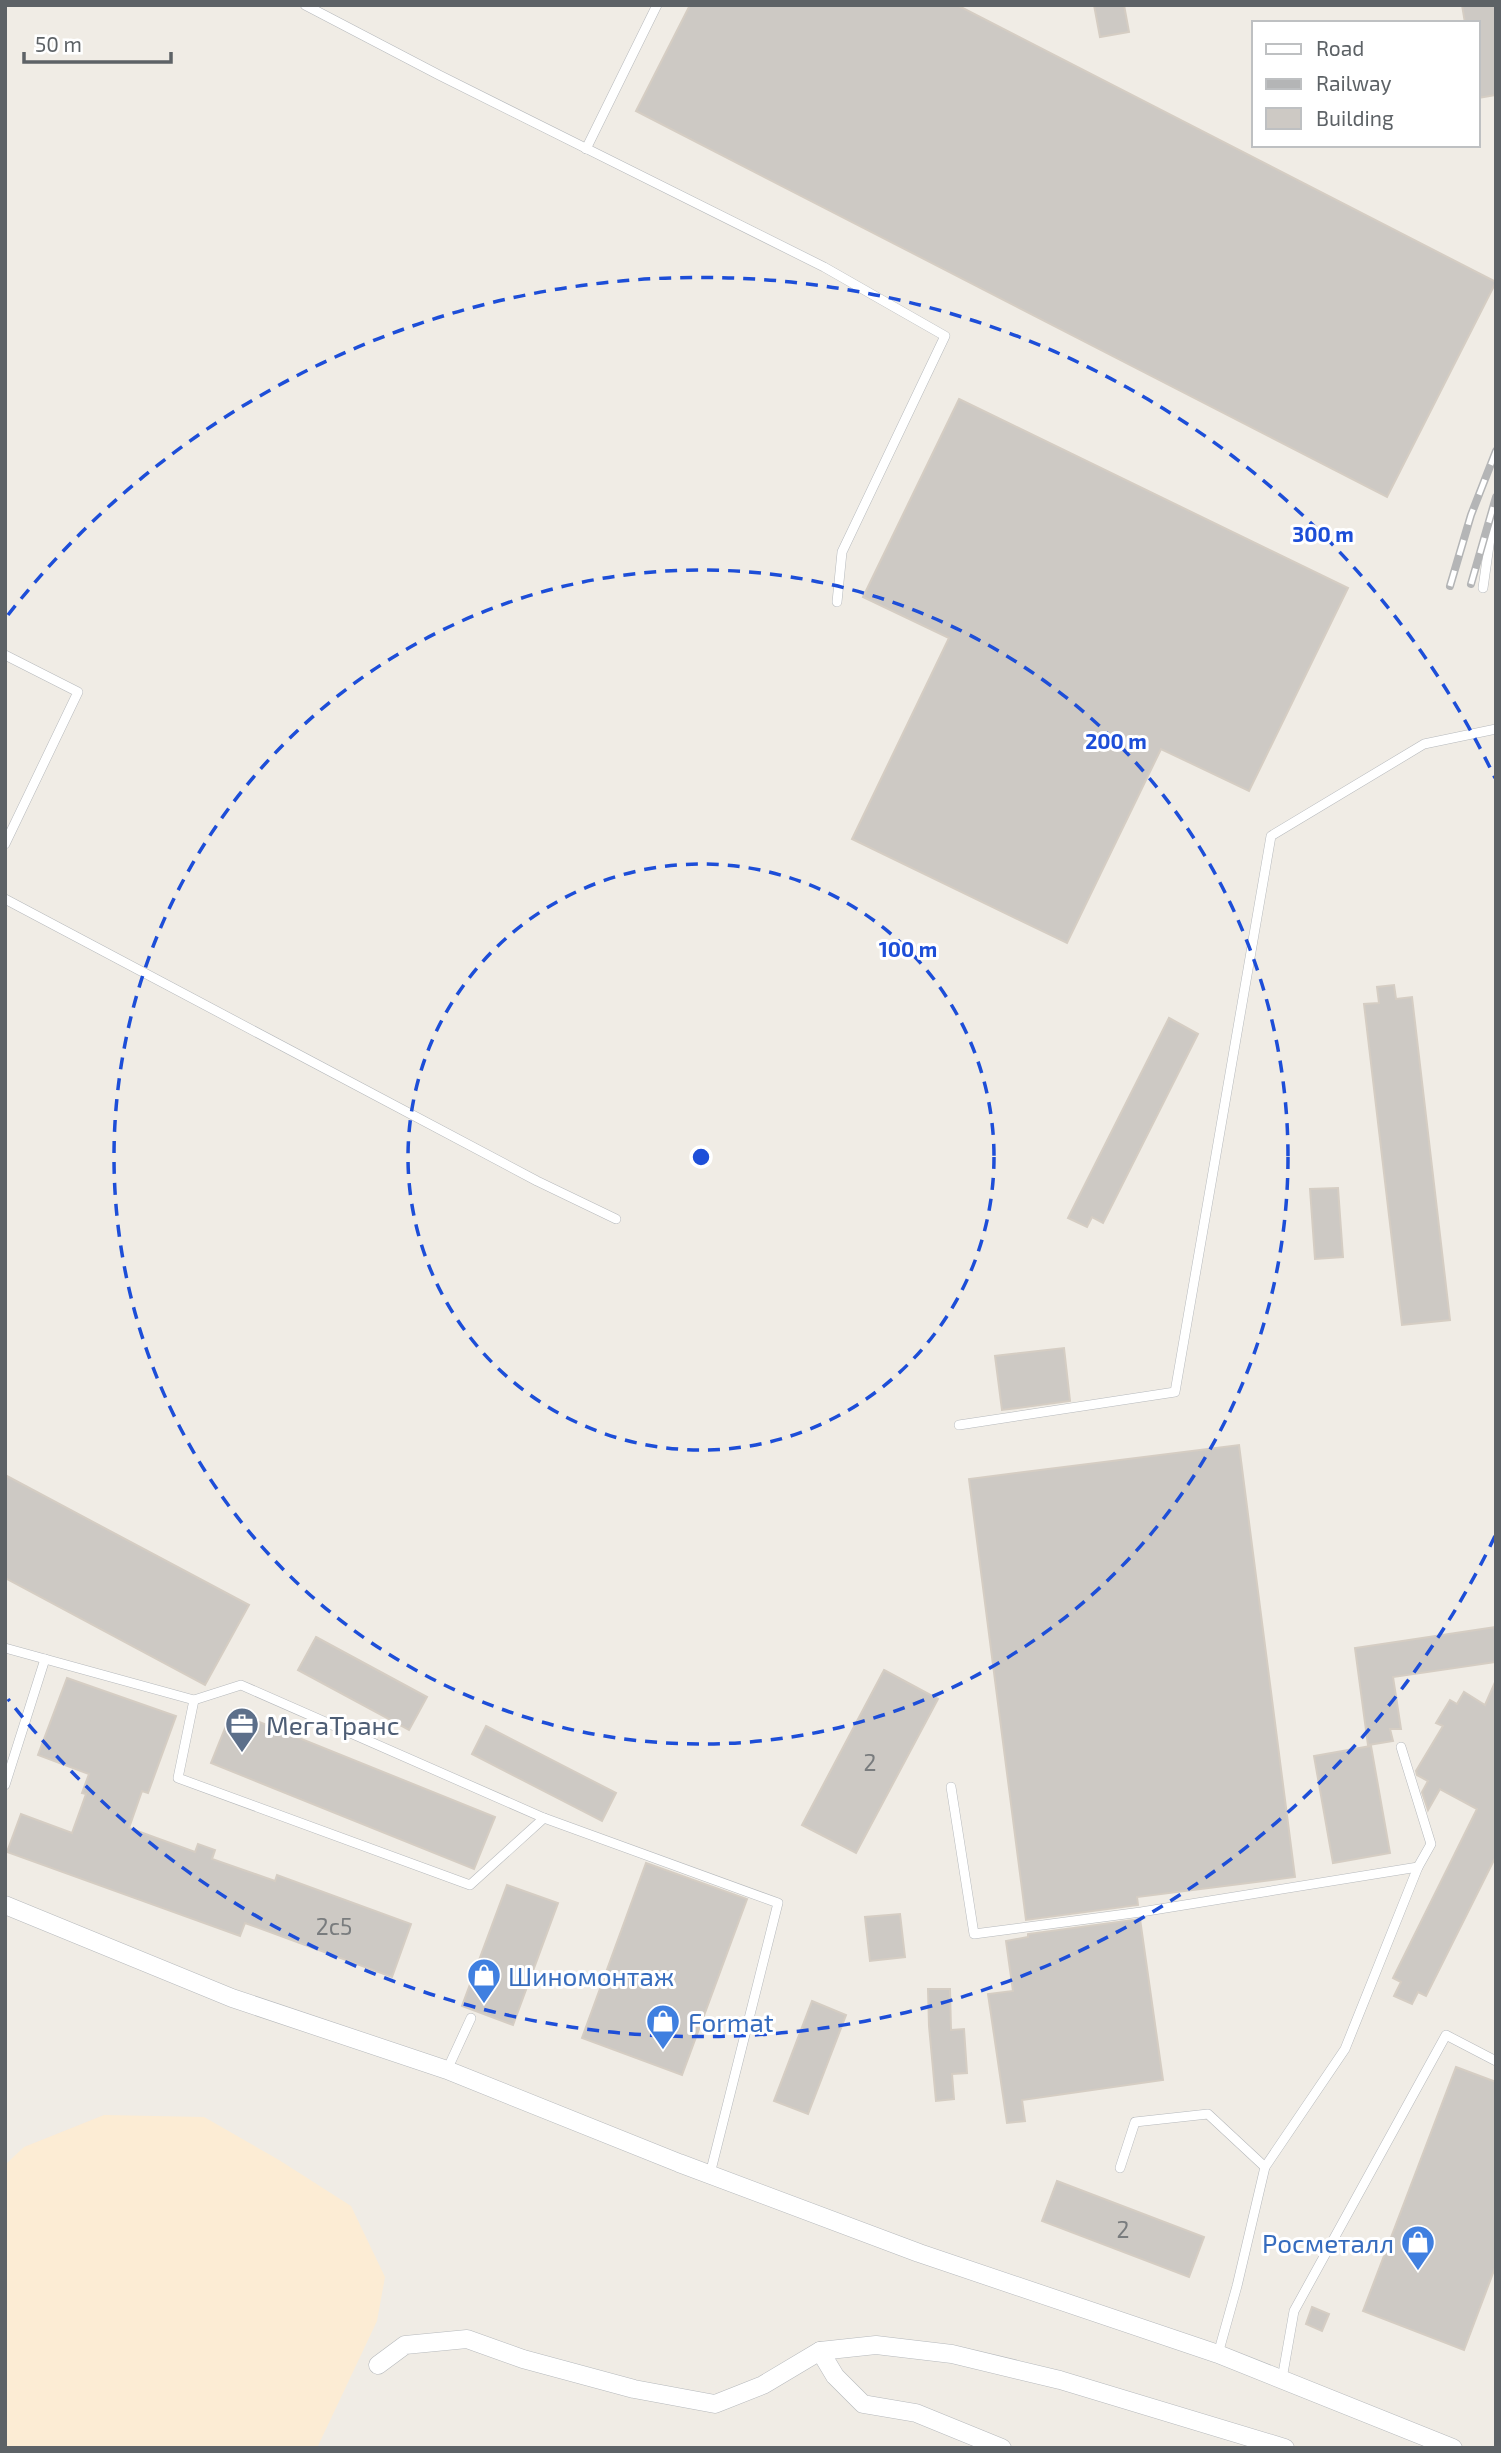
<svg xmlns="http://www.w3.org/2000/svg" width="1501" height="2453" font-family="'Exo 2',sans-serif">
	<rect width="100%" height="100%" fill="#f0ece5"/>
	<path fill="#fcecd4" d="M104 2115 204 2117 279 2160 351 2206 385 2277 377 2321 317 2448H5V2165L24 2147Z"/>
	<g fill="#cdc9c4" stroke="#d5cdc3" stroke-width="2">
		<path d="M690 5H957L1496 282 1387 497 636 111Z"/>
		<path d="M1094 5H1124L1129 32 1100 37Z"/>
		<path d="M1462 5H1496V95L1478 98V23H1465Z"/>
		<path d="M959 399 1348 588 1249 791 1161 749 1067 943 852 839 949 638 863 597Z"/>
		<path d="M1394 985 1396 999 1412 997 1450 1320 1402 1325 1364 1004 1379 1003 1377 987Z"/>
		<path d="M1169 1018 1198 1034 1103 1223 1092 1217 1087 1227 1068 1218Z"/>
		<path d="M1338 1188 1343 1257 1315 1259 1310 1189Z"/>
		<path d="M1064 1348 1070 1401 1002 1410 995 1356Z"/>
		<path d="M1239 1445 1295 1877 1137 1897 1138 1905 1026 1920 969 1479Z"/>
		<path d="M5 1475 249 1605 205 1685 5 1578Z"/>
		<path d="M1496 1627V1662L1393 1677 1401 1729H1390L1393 1741 1368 1745 1355 1648Z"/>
		<path d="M316 1637 427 1697 409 1730 298 1670Z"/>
		<path d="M884 1670 938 1699 856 1853 802 1825Z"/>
		<path d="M67 1678 176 1716 148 1793 142 1791 129 1828 195 1852 198 1844 215 1850 212 1859 275 1881 277 1875 411 1924 392 1977 245 1923 240 1936 7 1852 21 1814 72 1833 86 1794 82 1793 89 1774 38 1755Z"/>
		<path d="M1496 1680V1856L1426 1996 1418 1992 1412 2004 1394 1996 1401 1982 1393 1978 1477 1809 1440 1789 1428 1810 1422 1792 1428 1781 1417 1775 1416 1771 1443 1726 1436 1723 1450 1700 1457 1704 1464 1692 1485 1705Z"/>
		<path d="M232 1711 495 1817 474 1869 211 1763Z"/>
		<path d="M486 1726 616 1793 602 1821 472 1754Z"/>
		<path d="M1371 1746 1390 1853 1333 1863 1314 1756Z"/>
		<path d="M646 1863 747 1899 682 2075 582 2038Z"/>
		<path d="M507 1885 558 1903 513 2025 462 2006Z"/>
		<path d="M900 1914 905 1957 870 1961 865 1917Z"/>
		<path d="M1140 1919 1163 2080 1022 2100 1025 2121 1007 2123 988 1994 1013 1991 1006 1941 1028 1937V1934Z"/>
		<path d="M928 1989H950L951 2030 964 2029 967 2073 952 2074 954 2099 936 2101 929 2026Z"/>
		<path d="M812 2001 846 2015 808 2114 774 2101Z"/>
		<path d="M1456 2067 1496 2082V2265L1464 2350 1363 2311Z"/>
		<path d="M1057 2181 1204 2237 1189 2277 1042 2221Z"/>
		<path d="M1312 2307 1329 2314 1322 2331 1306 2324Z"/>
	</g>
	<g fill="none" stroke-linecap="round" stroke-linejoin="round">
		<g stroke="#b6b9bc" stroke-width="10">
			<g id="lane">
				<path d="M305 5 439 75 824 267 945 336 842 552 837 602"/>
				<path d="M586 149 657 5"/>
				<path d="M1483 588 1492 524 1496 516"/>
				<path d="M5 655 78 692 5 844"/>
				<path d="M5 899 537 1181 616 1219"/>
				<path d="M959 1425 1175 1392 1271 836 1424 744 1496 729"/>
				<path d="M5 1648 194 1700 241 1685 544 1818 778 1903 710 2174"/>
				<path d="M194 1700 178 1778 470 1885 544 1818"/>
				<path d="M5 1785 45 1659"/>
				<path d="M951 1787 974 1934 1141 1912 1418 1867"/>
				<path d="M447 2070 471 2018"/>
				<path d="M1265 2167 1345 2049 1418 1867 1431 1844 1401 1747"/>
				<path d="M1120 2168 1135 2122 1208 2114 1265 2167 1237 2286 1218 2354"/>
				<path d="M1282 2379 1294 2311 1446 2035 1496 2061"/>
			</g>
		</g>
		<g stroke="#b6b9bc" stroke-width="19">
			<g id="street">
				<path d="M5 1905 232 1998 447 2070 679 2163 919 2253 1218 2354 1453 2448"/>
				<path d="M820 2351 835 2376 863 2404 916 2413 1002 2448"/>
				<path d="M378 2365 405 2345 467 2339 523 2359 634 2389 715 2404 763 2385 820 2351 876 2345 952 2354 1060 2380 1285 2448"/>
			</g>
		</g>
		<use href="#lane" stroke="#fff" stroke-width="9"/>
		<use href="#street" stroke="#fff" stroke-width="18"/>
		<g stroke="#b4b5b6" stroke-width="8">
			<g id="rail">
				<path d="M1471 584 1496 497"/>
				<path d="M1450 586 1471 515 1496 451"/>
			</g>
		</g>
		<use href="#rail" stroke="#fff" stroke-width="5" stroke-dasharray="16" stroke-linecap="butt"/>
	</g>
	<g fill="none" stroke="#1d4ed8" stroke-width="3.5" stroke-dasharray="12 9">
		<circle cx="701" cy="1157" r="293"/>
		<circle cx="701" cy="1157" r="587"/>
		<path d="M1495 1536A880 880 0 0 1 8 1699M8 615A880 880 0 0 1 1495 778"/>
	</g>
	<defs>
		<g id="office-pin" transform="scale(1.75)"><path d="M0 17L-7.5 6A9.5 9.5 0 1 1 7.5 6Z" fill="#5c6f8a" stroke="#fff"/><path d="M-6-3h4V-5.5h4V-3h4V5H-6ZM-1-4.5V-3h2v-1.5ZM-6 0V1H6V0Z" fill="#fff"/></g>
		<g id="shop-pin" transform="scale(1.75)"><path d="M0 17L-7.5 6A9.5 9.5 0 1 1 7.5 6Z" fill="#3f7fe0" stroke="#fff"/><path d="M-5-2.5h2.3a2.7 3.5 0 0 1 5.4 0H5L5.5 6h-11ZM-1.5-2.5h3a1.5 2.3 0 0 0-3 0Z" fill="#fff"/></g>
	</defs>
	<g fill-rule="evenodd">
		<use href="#office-pin" x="242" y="1724"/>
		<use href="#shop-pin" x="484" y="1975"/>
		<use href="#shop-pin" x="663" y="2021"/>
		<use href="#shop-pin" x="1418" y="2242"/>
	</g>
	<g text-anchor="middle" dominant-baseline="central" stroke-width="6" stroke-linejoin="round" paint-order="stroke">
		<g font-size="23" fill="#797c7e">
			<text x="870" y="1762">2</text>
			<text x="334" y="1926">2с5</text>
			<text x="1123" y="2229">2</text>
		</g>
		<g font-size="26" fill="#4e5e75" stroke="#fff" text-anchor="start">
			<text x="266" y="1724">МегаТранс</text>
		</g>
		<g font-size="26" fill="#366cbe" stroke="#fff" text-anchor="start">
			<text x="508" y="1975">Шиномонтаж</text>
			<text x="688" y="2021">Format</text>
			<text x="1394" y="2242" text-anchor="end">Росметалл</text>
		</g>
	</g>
	<circle cx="701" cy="1157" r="10" fill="#1d4ed8" stroke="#fff" stroke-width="3.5"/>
	<g font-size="21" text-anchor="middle" font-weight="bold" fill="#1d4ed8" stroke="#fff" stroke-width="6" stroke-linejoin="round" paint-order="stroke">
		<text x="1323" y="542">300 m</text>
		<text x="1116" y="749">200 m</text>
		<text x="908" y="957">100 m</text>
	</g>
	<rect width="1501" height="2453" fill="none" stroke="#5d6266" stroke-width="14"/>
	<rect x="1252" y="21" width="228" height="126" fill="#ffffff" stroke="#bec0c2" stroke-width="2"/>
	<rect x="1266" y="44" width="35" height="10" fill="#ffffff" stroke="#bec0c2" stroke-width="2"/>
	<text x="1316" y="56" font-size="21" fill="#5d6266">Road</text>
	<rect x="1266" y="79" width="35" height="10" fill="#b4b5b6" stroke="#bec0c2" stroke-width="2"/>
	<text x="1316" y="91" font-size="21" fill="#5d6266">Railway</text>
	<rect x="1266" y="108" width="35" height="21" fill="#cdc9c4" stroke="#bec0c2" stroke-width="2"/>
	<text x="1316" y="126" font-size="21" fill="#5d6266">Building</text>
	<path d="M24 52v10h147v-10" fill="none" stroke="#5d6266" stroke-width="3.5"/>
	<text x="35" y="52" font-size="21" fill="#5d6266" stroke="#ffffff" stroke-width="5" paint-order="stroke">50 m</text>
</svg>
